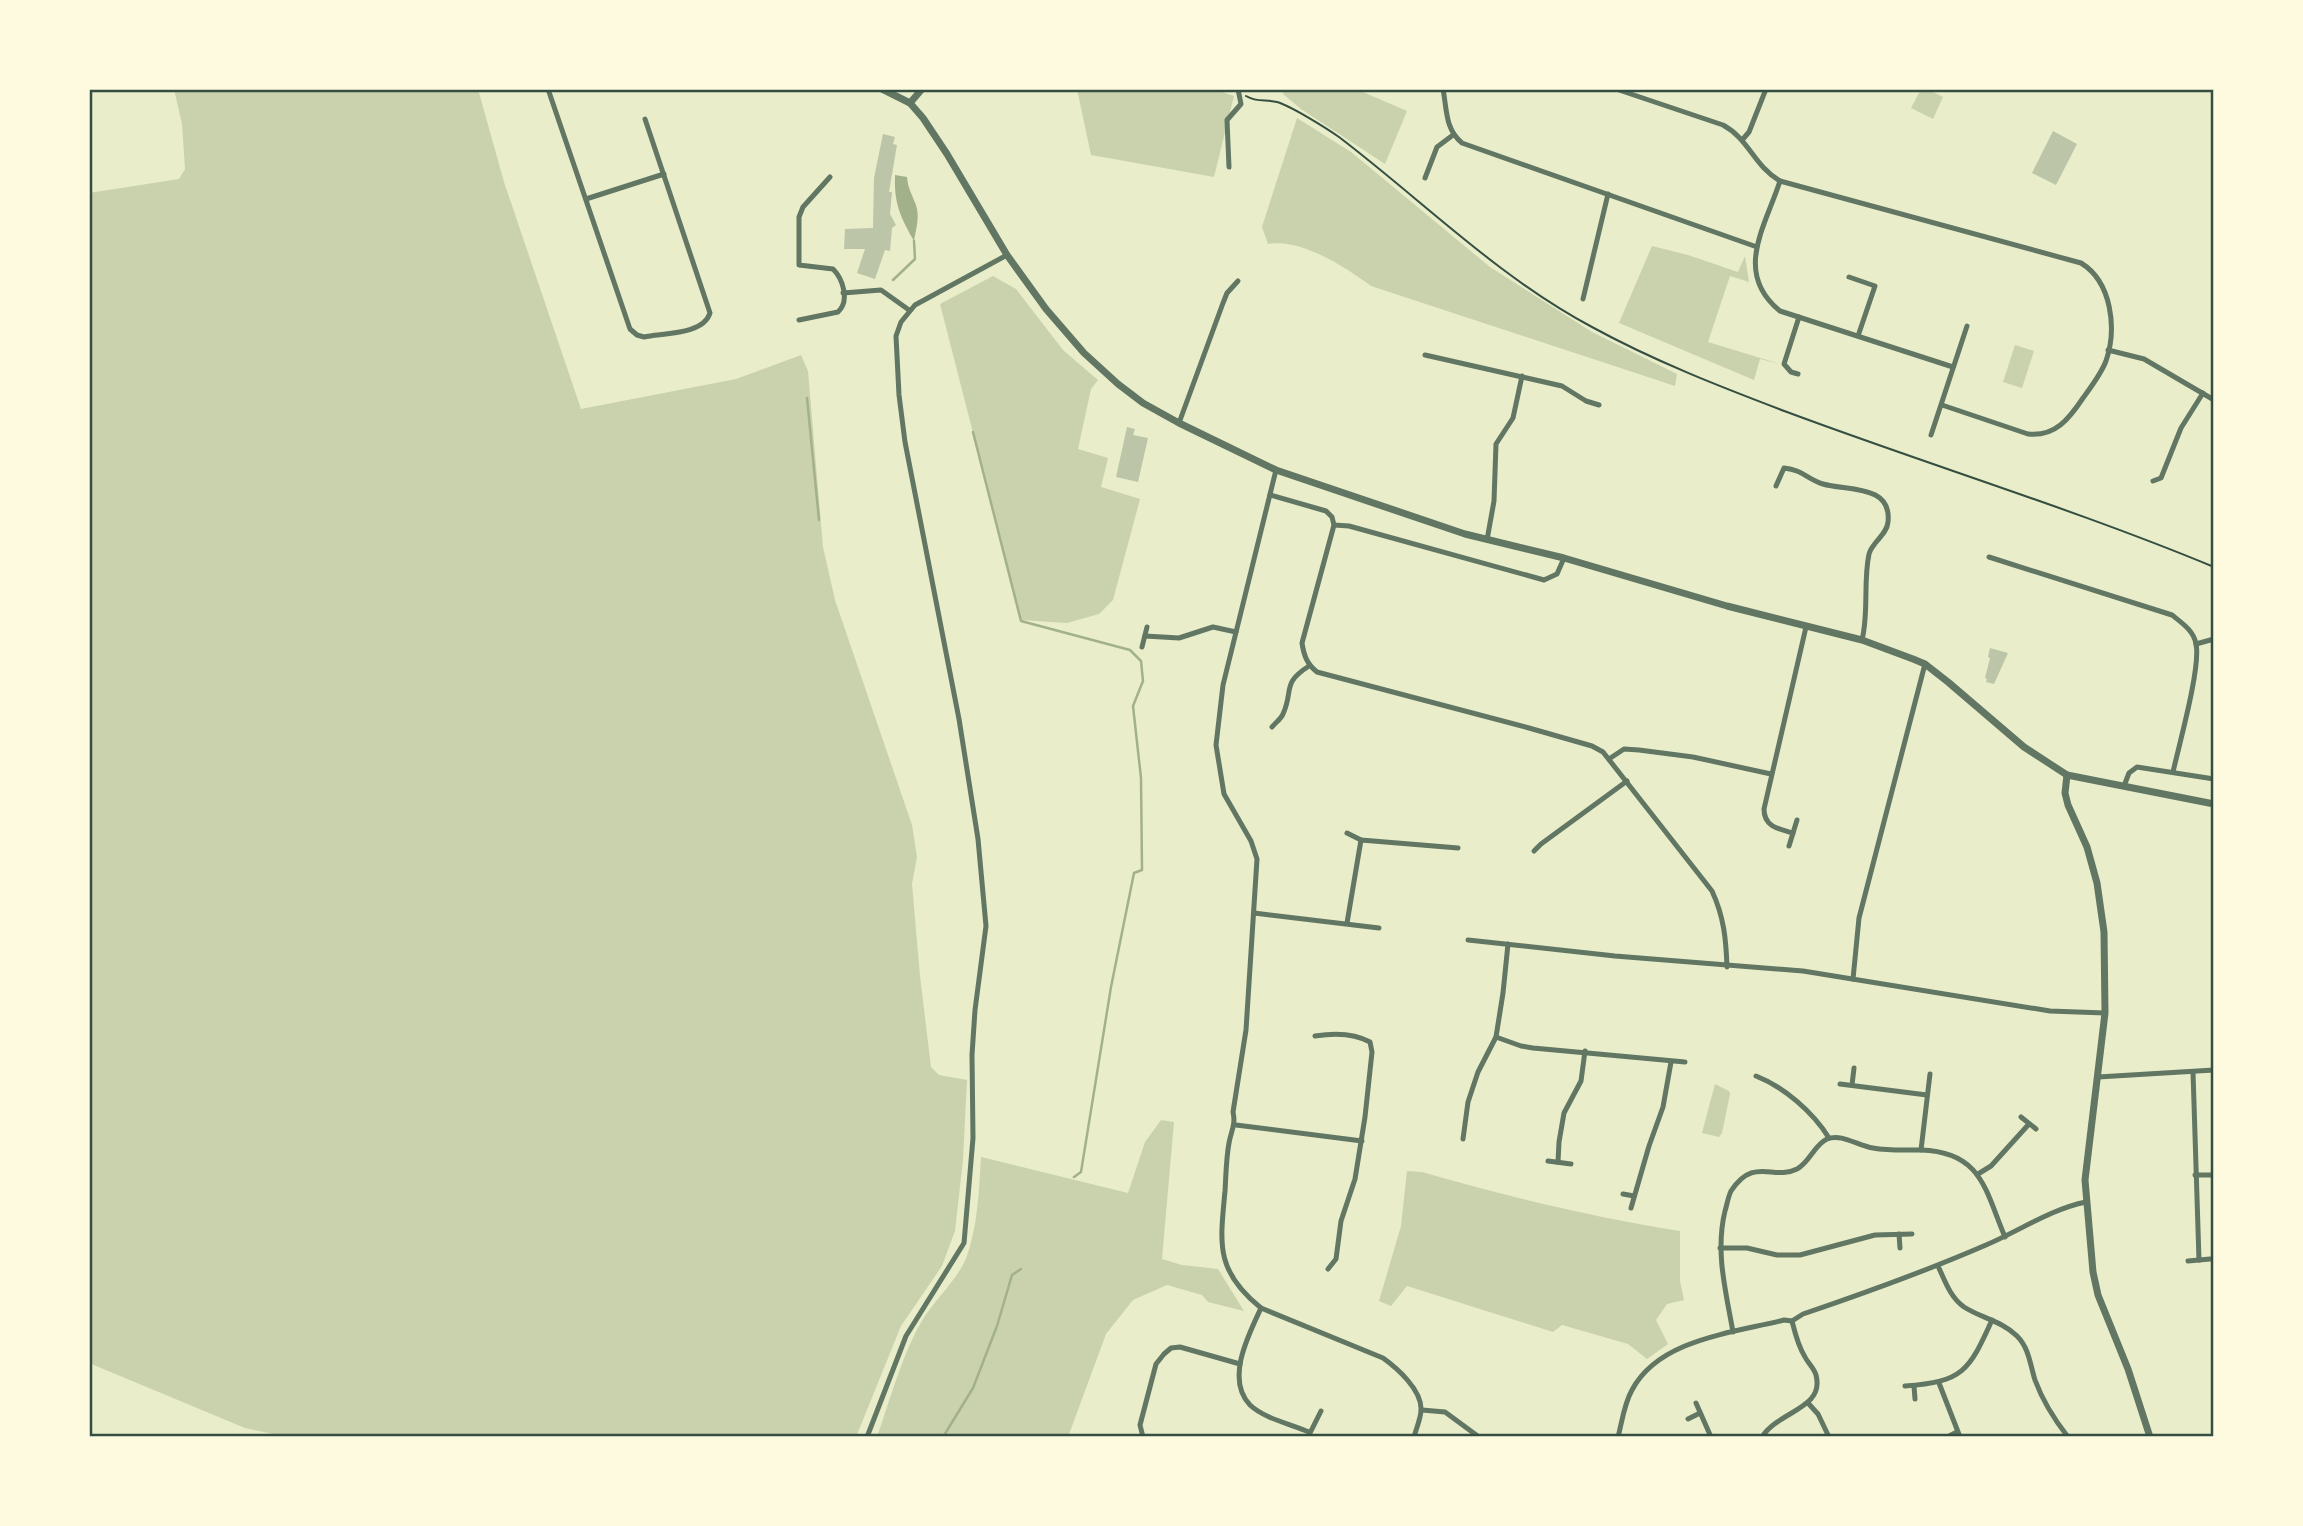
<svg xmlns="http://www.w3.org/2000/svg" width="2303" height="1526" font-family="Bitter,serif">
	<rect width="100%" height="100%" fill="#e9edc9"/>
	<g fill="#cad2ad">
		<path d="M174 89H478L504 182 581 409 736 379 801 355 808 371 823 547 835 600 912 825 917 857 912 884 920 976 931 1067 939 1075 967 1080 963 1160 955 1231 942 1266 901 1326 856 1437H288L245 1428 89 1363V193L179 179 185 169 182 124Z"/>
		<path d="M1077 89H1213L1234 96 1214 177 1091 155Z"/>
		<path d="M1285 89H1356L1407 111 1385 164 1301 109 1283 94Z"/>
		<path d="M1921 89H1927L1943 97 1933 119 1911 108Z"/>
		<path d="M1297 118 1351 152 1490 267 1592 332 1677 374 1675 386 1371 286C1345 267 1301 238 1268 244L1262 227Z"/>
		<path d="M1652 246 1688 255 1738 272 1745 256 1749 282 1730 276 1708 342 1780 364 1760 359 1754 380 1619 323Z"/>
		<path d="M993 276 1016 289 1063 350 1098 380 1091 389 1078 449 1108 458 1101 487 1140 499 1113 600 1099 614 1067 623 1021 620 940 304Z"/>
		<path d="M2015 345 2034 351 2022 388 2003 382Z"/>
		<path d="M1715 1084 1729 1091 1730 1094 1722 1133 1719 1137 1702 1133Z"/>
		<path d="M1161 1120 1174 1122 1162 1259 1182 1265 1218 1269 1244 1311 1208 1302 1202 1295 1167 1285 1133 1300 1106 1334 1068 1437H877C890 1400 904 1348 925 1316 939 1295 960 1277 968 1253 978 1222 979 1189 981 1157L1128 1193 1145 1142Z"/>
		<path d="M1407 1171 1422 1172C1509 1197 1591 1217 1680 1231V1281L1684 1300 1667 1304 1656 1320 1668 1344 1647 1359 1628 1344 1562 1325 1553 1332 1407 1286 1391 1306 1379 1301 1401 1226Z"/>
	</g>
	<path fill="#a3b18a" d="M895 175 907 177C908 189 912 194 916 205 920 217 916 229 914 241 900 216 894 204 895 175Z"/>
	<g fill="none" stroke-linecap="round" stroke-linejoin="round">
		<g stroke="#a3b18a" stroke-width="2.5">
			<path d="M893 280 915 259 914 241"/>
			<path d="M807 398 819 520"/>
			<path d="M973 432 1021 621 1130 650 1141 661 1143 681 1133 706 1141 778 1142 870 1134 873 1111 987 1081 1172 1074 1177"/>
			<path d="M946 1436 960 1437"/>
			<path d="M943 1437 973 1388 997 1326 1012 1275 1021 1269"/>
		</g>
	</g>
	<g fill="#bcc5a7">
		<path d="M2053 131 2077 144 2056 185 2032 173Z"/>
		<path d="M883 134 895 137 893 144 897 145 889 192H892L890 214 896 225 892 228 890 251 885 250 875 279 857 273 865 249H844L845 229 873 228 874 178Z"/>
		<path d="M1127 427 1135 429 1133 435 1148 438 1138 482 1116 477Z"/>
		<path d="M1990 648 2008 653 1994 684 1986 682 1987 679 1985 678 1990 658 1988 657Z"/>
	</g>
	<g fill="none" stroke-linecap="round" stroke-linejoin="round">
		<path stroke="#344e41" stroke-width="2" d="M1246 96C1258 103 1265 99 1277 102 1291 106 1326 128 1339 137 1423 201 1498 277 1592 327 1654 361 1721 387 1787 412 1929 465 2074 509 2214 567"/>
		<g stroke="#617663" stroke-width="5">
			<path d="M548 89 630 329 637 335 644 337C664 333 703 335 710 313L645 119"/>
			<path d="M1443 89C1447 110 1445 129 1462 143L1757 247"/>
			<path d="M1616 89 1723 125C1749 139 1754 166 1780 181L2081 263C2112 282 2117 329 2106 361 2101 374 2091 387 2083 398 2069 419 2055 437 2028 434L1942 405"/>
			<path d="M1743 139 1749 132 1766 89"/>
			<path d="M1229 167 1227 120 1241 104 1238 89"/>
			<path d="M1425 178 1437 147 1453 135"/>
			<path d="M1780 181C1765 227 1733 273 1780 311L1953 367"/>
			<path d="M586 199 664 174"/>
			<path d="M1849 277 1875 286 1858 336"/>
			<path d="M843 293 881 290 909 310"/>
			<path d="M1583 299 1608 194"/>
			<path d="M799 320 838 312C850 301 843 279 833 269L799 265V217L803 207 830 177"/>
			<path d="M2108 350 2144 359 2214 400"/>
			<path d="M1425 355 1562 386 1586 401 1599 405"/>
			<path d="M1798 374 1791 372 1784 364 1799 317"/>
			<path d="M1179 423 1223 303 1227 293 1238 281"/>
			<path d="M1931 435 1967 326"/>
			<path d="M1276 470 1223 685 1216 745 1224 794 1251 841 1257 859 1246 1030 1233 1112C1236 1125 1231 1131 1229 1143 1226 1159 1226 1176 1225 1191 1220 1244 1215 1271 1261 1308L1383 1358C1397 1368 1422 1390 1421 1410 1421 1418 1416 1429 1414 1437"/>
			<path d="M2153 481 2161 478 2181 428 2203 393"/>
			<path d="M1776 486 1784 468C1803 470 1807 479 1823 484 1847 491 1892 484 1888 522 1887 535 1872 542 1869 554 1863 582 1869 612 1862 640"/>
			<path d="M1270 495 1326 511 1332 517 1334 525 1302 643C1304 656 1307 664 1317 672L1529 728 1592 746 1603 752 1712 891C1724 917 1726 939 1727 967"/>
			<path d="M1334 525 1349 526 1544 580 1557 574 1564 558"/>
			<path d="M1487 540 1494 501 1496 444 1513 418 1522 376"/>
			<path d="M1989 557 2172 615C2182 623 2194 631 2196 644 2201 667 2179 745 2173 772"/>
			<path d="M1145 636 1179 638 1213 627 1236 632"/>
			<path d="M2196 644 2214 639"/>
			<path d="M1142 647 1147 627"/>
			<path d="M1272 727C1275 723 1281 719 1283 714 1294 690 1281 684 1309 666"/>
			<path d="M1609 759 1624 749 1639 750 1693 757 1771 774"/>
			<path d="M2124 786 2129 773 2137 767 2214 779"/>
			<path d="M1347 833 1361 840 1458 848"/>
			<path d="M1793 833C1779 829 1764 827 1764 809L1806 627"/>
			<path d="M1789 846 1797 820"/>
			<path d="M1534 851 1541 844 1627 781"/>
			<path d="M1254 913 1379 928"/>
			<path d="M1347 923 1361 840"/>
			<path d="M1468 940 1615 956 1803 971 2050 1011 2105 1013"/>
			<path d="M1853 979 1859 918 1925 664"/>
			<path d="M1315 1036C1333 1033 1354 1033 1370 1042L1372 1052 1365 1117 1355 1179 1341 1221 1336 1259 1328 1269"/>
			<path d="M1496 1037 1521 1046 1533 1048 1685 1062"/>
			<path d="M2193 1072 2199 1260"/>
			<path d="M1756 1076C1784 1087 1813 1112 1829 1138"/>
			<path d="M2098 1077 2214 1070"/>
			<path d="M1840 1084 1927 1095"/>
			<path d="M1852 1085 1854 1068"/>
			<path d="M2021 1117 2036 1129"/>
			<path d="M1236 1125 1362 1141"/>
			<path d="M1463 1139 1468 1102 1478 1072 1496 1037 1503 993 1508 944"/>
			<path d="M1921 1150 1930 1074"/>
			<path d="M1548 1161 1571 1164"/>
			<path d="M1558 1162 1559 1142 1564 1113 1581 1081 1585 1051"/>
			<path d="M1978 1174 1991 1166 2029 1124"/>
			<path d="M2195 1175H2214"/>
			<path d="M1623 1194 1634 1196"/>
			<path d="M1631 1208 1649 1146 1663 1107 1671 1062"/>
			<path d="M1899 1234 1900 1248"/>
			<path d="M1720 1248H1747L1777 1255H1800L1875 1235 1912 1234"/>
			<path d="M2188 1261 2210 1259"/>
			<path d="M1938 1266C1945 1281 1950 1297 1964 1307 1981 1318 2002 1321 2017 1336 2029 1348 2030 1364 2035 1380 2043 1402 2054 1419 2068 1437"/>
			<path d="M1261 1308C1249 1334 1225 1379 1250 1405 1265 1419 1291 1424 1309 1432"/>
			<path d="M1733 1332C1726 1292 1715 1252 1725 1211 1727 1205 1728 1197 1731 1191 1754 1156 1773 1181 1797 1169 1810 1162 1814 1145 1827 1139 1842 1133 1858 1146 1873 1148 1889 1151 1904 1150 1921 1150 1982 1152 1985 1190 2005 1237"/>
			<path d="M1939 1383 1960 1437"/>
			<path d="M1905 1386C1963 1382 1969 1371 1992 1320"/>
			<path d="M1914 1386 1915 1399"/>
			<path d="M1696 1403 1711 1437"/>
			<path d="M1808 1403 1818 1414 1829 1437"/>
			<path d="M1422 1410 1445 1412 1479 1437"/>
			<path d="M1688 1419 1700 1413"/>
			<path d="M867 1437 906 1336 964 1243 973 1138 972 1055 975 1010 986 926 978 839 959 719 905 442 899 395 896 336 901 322 915 305 1007 255"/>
			<path d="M1143 1437 1140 1425 1156 1364 1164 1354 1171 1348 1180 1347 1240 1364"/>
			<path d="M1308 1437 1321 1411"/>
			<path d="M1618 1437C1622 1422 1624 1404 1632 1390 1659 1339 1733 1333 1784 1320L1792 1321 1803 1314C1865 1293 1926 1271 1986 1245 2019 1231 2051 1209 2086 1202"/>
			<path d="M1762 1437C1778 1411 1825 1409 1816 1375 1814 1368 1808 1363 1805 1357 1798 1346 1795 1333 1792 1321"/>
			<path d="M1947 1437 1957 1432"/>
		</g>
		<g stroke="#617663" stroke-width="7">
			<path d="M882 89 910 103 923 118 947 154 1007 255 1046 309 1084 353 1118 384 1143 403 1179 423 1276 470 1465 534 1564 558 1727 606 1862 640 1913 659 1925 664 1948 682 2024 747 2067 775 2214 804"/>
			<path d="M910 103 922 89"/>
			<path d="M2067 775 2065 793 2068 805 2087 847 2097 883 2104 932 2105 1013 2085 1180 2093 1272 2098 1295 2128 1369 2150 1437"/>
		</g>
	</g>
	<rect width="2303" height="1526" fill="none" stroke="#fefae0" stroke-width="182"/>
	<rect x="91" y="91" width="2121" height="1344" fill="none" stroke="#344e41" stroke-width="2.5"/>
</svg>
